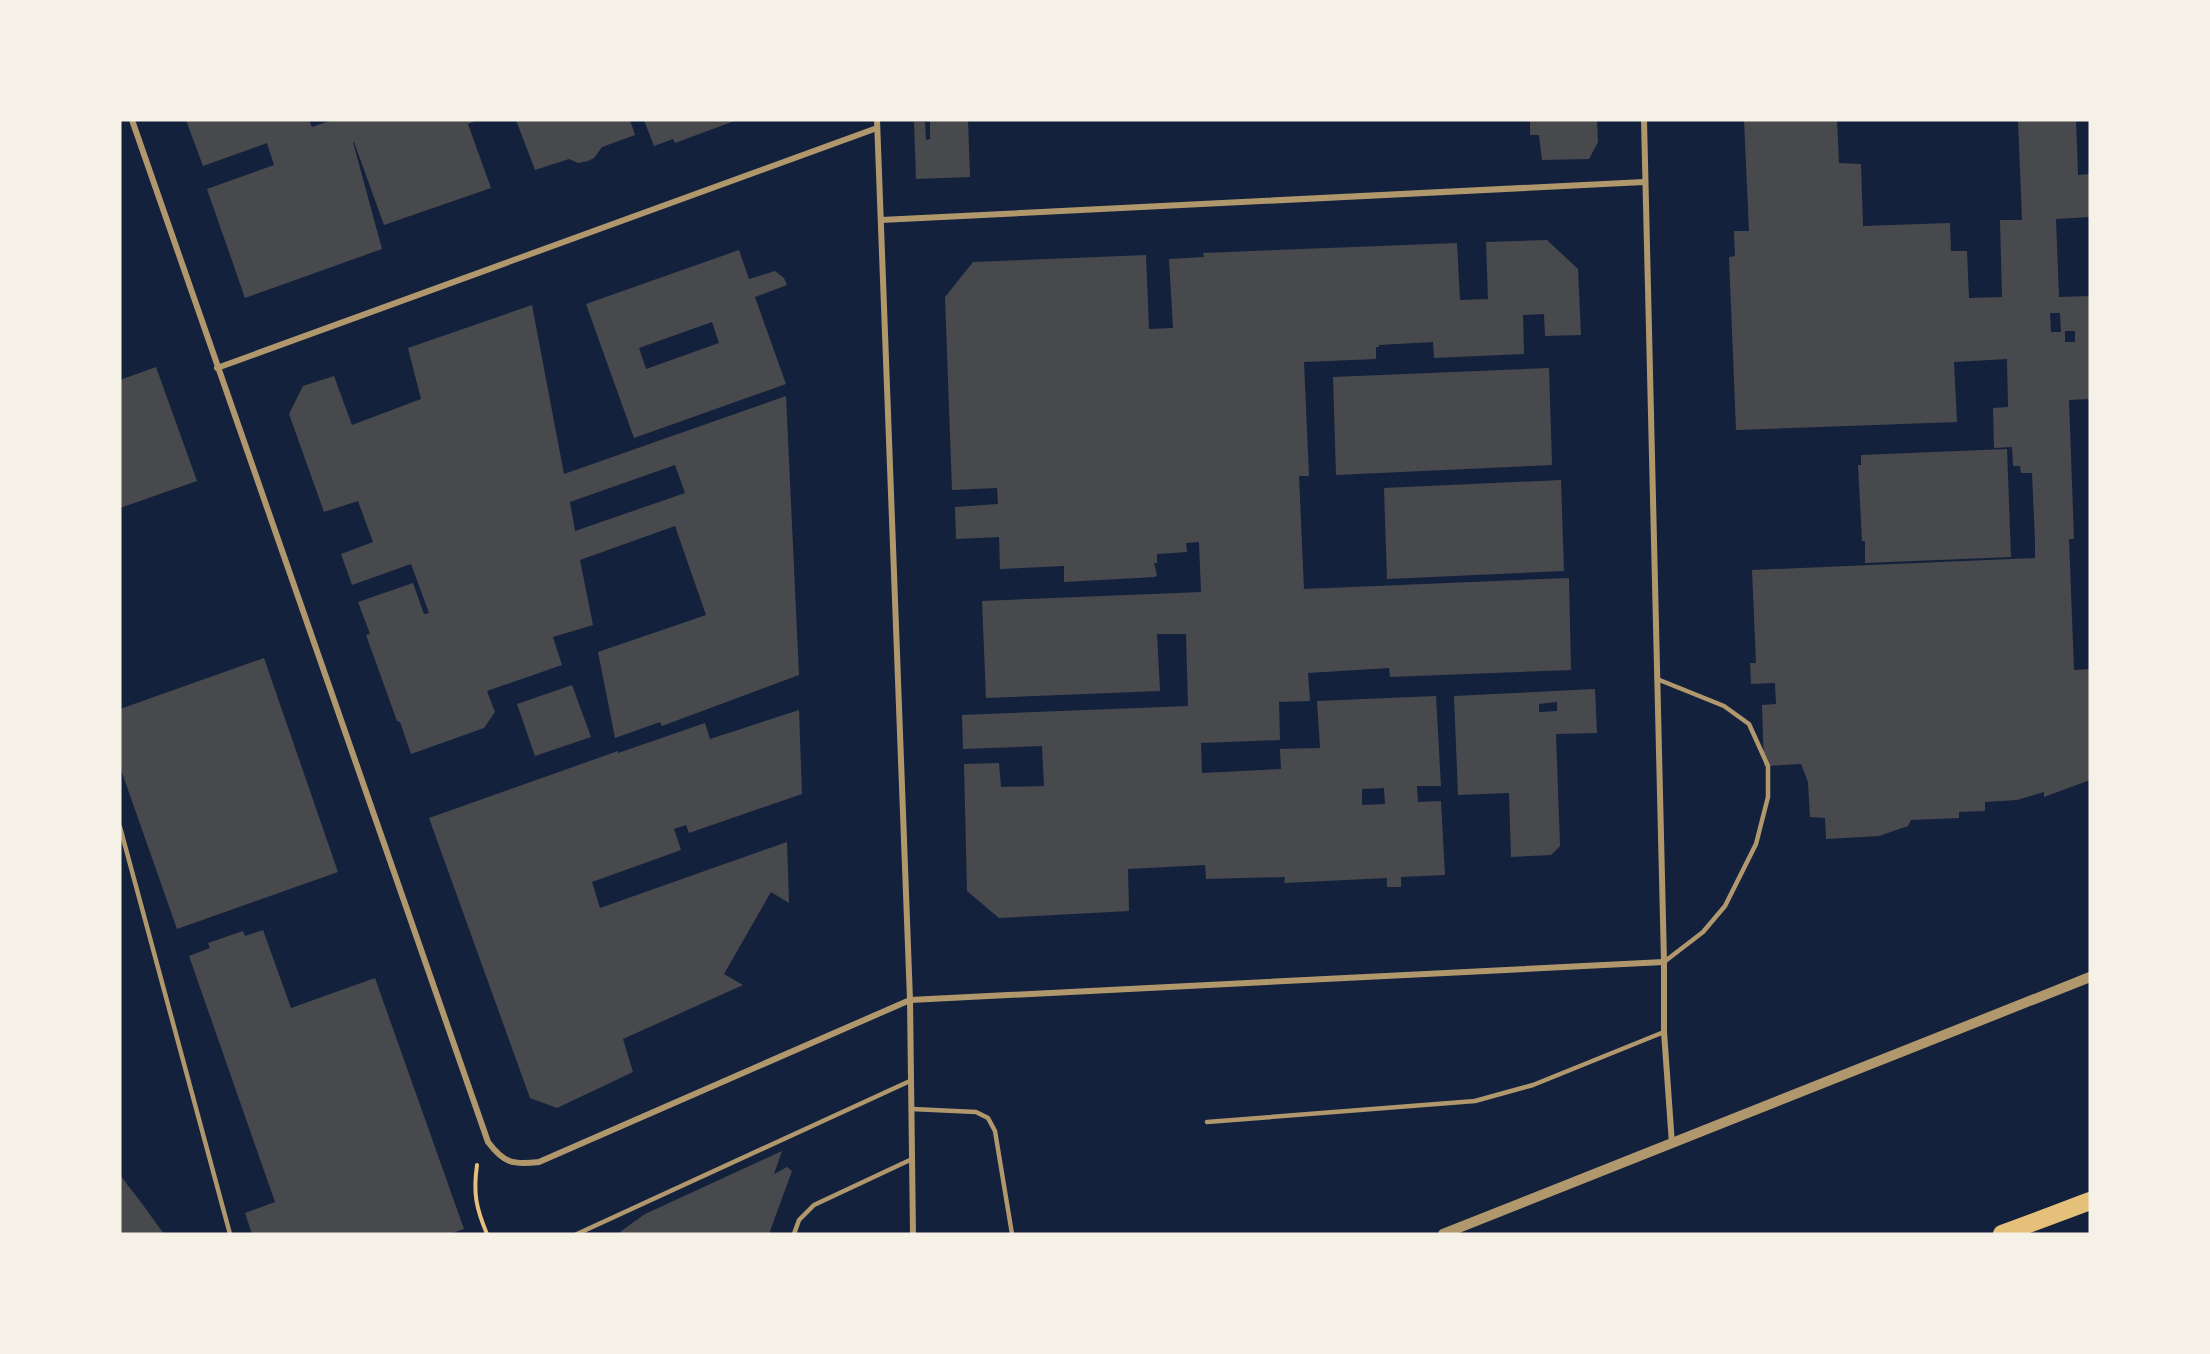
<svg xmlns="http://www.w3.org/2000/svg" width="2210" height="1354" font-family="Helvetica,sans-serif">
	<rect width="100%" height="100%" fill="#14213d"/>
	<g fill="#48494c" fill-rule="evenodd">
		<path d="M186 120H309L312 127 332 120H478L468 124 491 188 384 225 354 142H353L382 249 245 298 207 189 274 165 267 143 203 166Z"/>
		<path d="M516 120H630L635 135 602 147 594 158 588 161 578 163 569 159 535 170Z"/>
		<path d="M644 120H737L675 143 673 139 654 146Z"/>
		<path d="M968 120 970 177 916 179 914 122H925L926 140 930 139V121Z"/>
		<path d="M1530 120H1597L1598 142 1589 159 1542 160 1539 135H1530Z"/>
		<path d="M1744 120H1837L1839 163 1861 164 1863 226 1950 223 1951 251H1967L1969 298 2002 297 2000 220H2022L2018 120H2076L2078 175 2090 174V217L2056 219 2059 297 2090 296V399L2069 400 2074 539H2069L2074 670 2090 669V780L2044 797V792L2017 800 1985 802V811L1959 812V818L1911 820 1908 826 1879 836 1826 839 1825 818 1810 817 1808 782 1801 764 1764 766 1762 705 1776 704 1775 683 1751 684 1750 663H1756L1752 570 2035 558V540L2032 473H2021L2020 466H2013L2012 447 1994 448 1993 408 2008 407 2007 359 1954 362 1957 422 1736 430 1729 257 1735 256 1734 231H1749ZM2050 313H2060L2061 332H2051ZM2065 331H2075V342H2065Z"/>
		<path d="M1547 240 1578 269 1581 335 1545 336 1544 314 1523 315 1524 354 1434 358 1433 342 1379 345V347H1376V359L1304 362 1309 476H1299L1304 589 1569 578 1571 670 1390 677 1389 668 1308 673 1310 701 1279 702 1280 740 1201 743 1202 773 1281 769 1280 749 1320 748 1317 701 1436 696 1441 786H1417L1418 802 1441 801 1445 875 1401 877V887H1387V878L1284 883 1285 877 1206 879 1205 865 1128 869 1129 911 999 918 967 891 964 764 999 763 1001 787 1044 786 1042 746 963 749 962 715 1188 706 1186 634H1157L1160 691 986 698 982 601 1201 592 1199 542 1186 543 1187 552 1157 554V563H1154L1157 575 1155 577 1064 582V566L1000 569 999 537 956 539 955 507 998 504 997 488 952 490 945 297 973 262 1146 255 1149 329 1173 328 1169 259 1204 257 1203 253 1457 243 1460 300 1488 299 1486 242ZM1384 788 1385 804 1362 805V789Z"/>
		<path d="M739 250 749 279 775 271 784 278 787 285 755 297 786 384 634 438 586 304ZM712 322 719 343 646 369 639 348Z"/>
		<path d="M532 305 564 474 786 396 799 675 662 726 660 722 615 738 598 652 706 615 675 526 580 560 593 625 553 637 562 665 487 691 495 712 484 728 411 754 400 722 397 721 366 635 370 634 358 602 413 583 424 614 429 613 411 564 352 585 341 554 373 542 358 501 324 512 289 414 303 386 334 376 352 425 421 399 408 348ZM675 465 685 493 575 531 570 502Z"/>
		<path d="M156 367 197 481 120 508V380Z"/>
		<path d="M1549 368 1552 465 1336 475 1333 377Z"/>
		<path d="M2007 449 2011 557 1865 563V541H1862L1858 465H1861V455Z"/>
		<path d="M1561 480 1564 571 1387 579 1384 488Z"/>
		<path d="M264 658 338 872 177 929 120 767V709Z"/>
		<path d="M572 685 591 737 535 756 517 704Z"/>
		<path d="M1595 689 1597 733 1556 734 1560 846 1551 855 1511 857 1509 793 1458 795 1454 696ZM1557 702V711L1539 712V704Z"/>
		<path d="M799 710 802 794 689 833 686 825 674 829 681 850 592 882 600 908 787 842 789 903 771 892 724 974 743 985 623 1039 633 1072 557 1108 530 1098 429 818 618 751V753L705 723 710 739Z"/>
		<path d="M263 930 291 1008 375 978 464 1229 450 1234H252L245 1213 275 1202 189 956 210 948 208 943 243 931 245 936Z"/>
		<path d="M782 1151 774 1174 787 1167 792 1171 769 1234H617L645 1214Z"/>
		<path d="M120 1175 143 1205 164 1234H120Z"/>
	</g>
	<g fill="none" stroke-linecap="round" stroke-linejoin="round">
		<path stroke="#e5c07b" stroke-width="4" d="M477 1165C473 1193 476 1208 487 1234"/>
		<g stroke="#b1986c" stroke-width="4.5">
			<path d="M1657 679 1724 706 1749 724 1768 766V797L1756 844 1725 906 1703 932 1664 962"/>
			<path d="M120 827 230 1234"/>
			<path d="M912 1109 976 1112 988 1118 995 1131 1012 1234"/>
			<path d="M1207 1122 1475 1101 1533 1085 1664 1032"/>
			<path d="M577 1234 910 1081"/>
			<path d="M794 1234 799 1220 814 1205 910 1160"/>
		</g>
		<g stroke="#b1986c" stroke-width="6">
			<path d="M132 120 488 1142C504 1163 512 1165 539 1162L910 1000 1664 962"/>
			<path d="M877 120 910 1000 913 1234"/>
			<path d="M1644 120 1664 962V1032L1672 1144"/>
			<path d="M881 220 1644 182"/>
			<path d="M217 368 877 128"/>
		</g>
		<path stroke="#b1986c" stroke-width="10" d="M1443 1234 2090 977"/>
		<path stroke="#e5c07b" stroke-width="18" d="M2002 1234 2090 1201"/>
	</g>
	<rect width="2210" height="1354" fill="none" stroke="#f6f1e7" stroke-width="243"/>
</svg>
